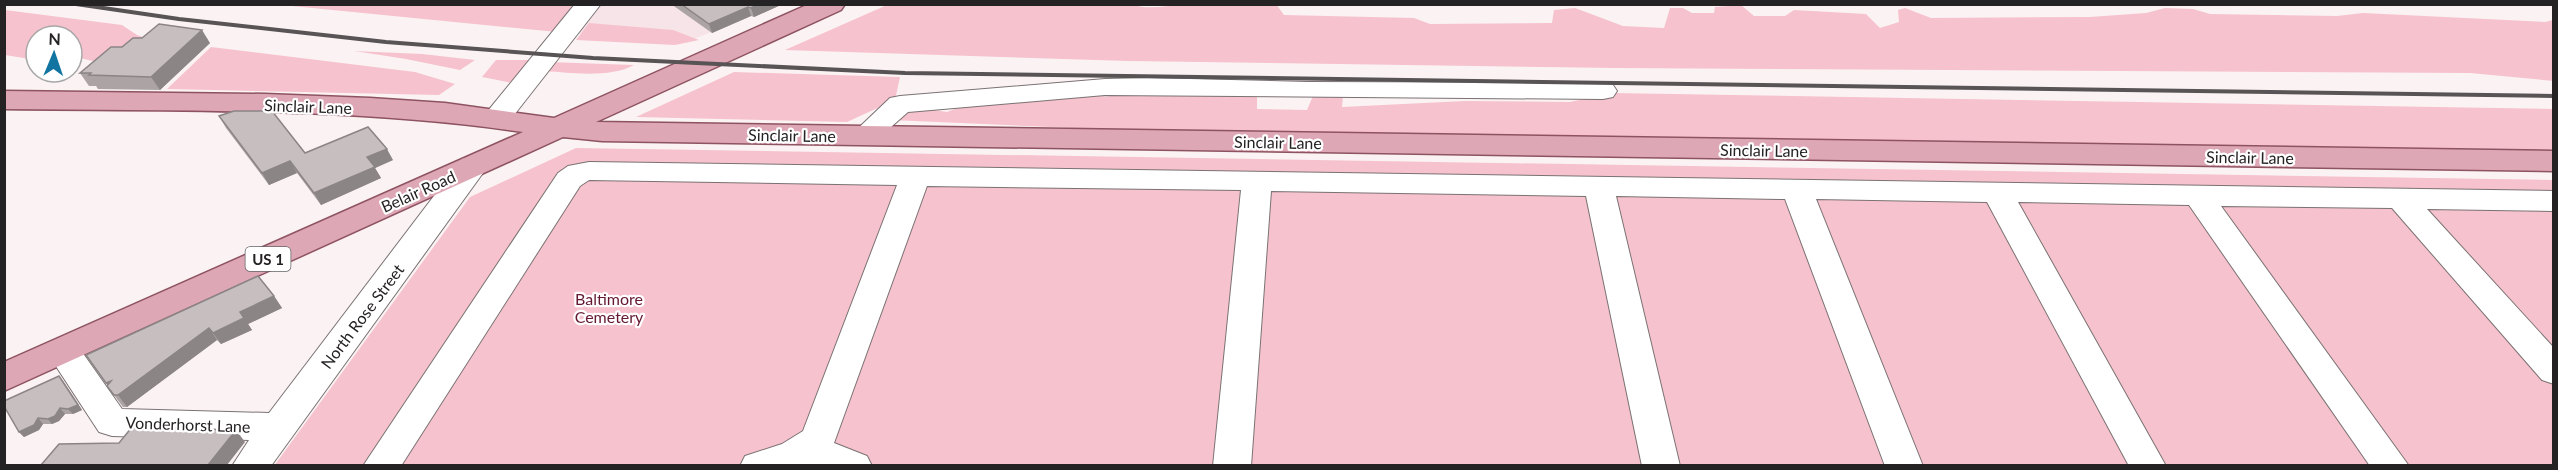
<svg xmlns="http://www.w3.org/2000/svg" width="2558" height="470" font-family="Lato,sans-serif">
	<rect width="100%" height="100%" fill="#fbf2f4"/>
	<path fill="#f7e4e8" d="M577 5H777L687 42 557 32Z"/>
	<g fill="#f6c2cd">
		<path d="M282 5H577L557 32Z"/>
		<path d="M887 5 1130 4C1149 11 1167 5 1186 4 1216 3 1246 4 1276 4L1284 15 1414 18 1430 24 1552 23 1554 10 1575 8 1623 26 1664 28 1670 8H1683L1692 13H1714L1715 7 1741 5 1754 16H1785L1794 10 1866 14 1880 28 1899 22 1898 10 1905 8 1931 18 2090 17 2146 13 2165 8 2193 9 2210 14 2337 16 2363 13 2545 22 2553 20 2554 81 2470 73 1616 68 1128 61 785 50Z"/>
		<path d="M5 10 122 25 137 35 158 42 109 65 72 56V36H36V60L5 55Z"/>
		<path d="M589 23 673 30 699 40 675 45 576 40Z"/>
		<path d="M211 47 415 72 455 84 439 95 167 89Z"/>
		<path d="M354 51 422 54 475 60 460 70 406 59Z"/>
		<path d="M496 60H536L512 83 482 77Z"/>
		<path d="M548 62 634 65C611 78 571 73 546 71Z"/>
		<path d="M734 72 900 77 895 100 847 122 636 117Z"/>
		<path d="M1093 92 1105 97 1123 94 1257 95V109L1307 110 1313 96H1343L1342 107 1465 101 1570 102 1611 93 2553 109 2554 151 1117 130 891 120 909 107 935 103 934 110 947 112 979 100Z"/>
		<path d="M576 148 2553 180V465L274 466 470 197Z"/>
	</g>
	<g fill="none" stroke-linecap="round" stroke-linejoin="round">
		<g stroke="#7a7273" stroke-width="2">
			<g id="minor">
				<path d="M575 4H601L507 124 497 127 487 124 483 118 487 112Z"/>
				<path d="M1149 78 1308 82 1603 83 1613 85 1617 91 1613 97 1603 99 1105 95 908 112 874 142 864 145 854 142 850 136 890 98 900 96 1105 79Z"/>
				<path d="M473 157 484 159 488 166 271 466H232L249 440 112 436 99 432 46 351 51 342 63 339 75 342 122 409 269 413 462 159Z"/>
				<path d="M589 162 2554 191V211L2427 209 2554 348V384L2542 380 2392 208 2221 206 2409 466H2370L2189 205 2018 202 2166 466H2129L1987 202 1816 199 1923 466H1885L1785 199 1616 196 1680 466H1642L1586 196 1271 191 1251 466H1213L1241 190 927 186 834 443 867 456 872 466H740L745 456 782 444 803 431 897 185 589 180 580 186 401 466H363L558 173 568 166Z"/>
			</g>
		</g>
		<g stroke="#8e5361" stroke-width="3">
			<path id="major" d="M809 4H845L841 10 596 122 2554 151V171L602 141 563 137 4 391V362L523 132C351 107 177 111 4 109V91L265 94 370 98 445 103 554 118Z"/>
		</g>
		<use href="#minor" fill="#fff" fill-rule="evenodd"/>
		<use href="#major" fill="#dda7b5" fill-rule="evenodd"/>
		<path stroke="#585355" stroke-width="4" d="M76 4 179 19 386 42 593 58 905 73 2554 96"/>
	</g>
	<g fill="#aba3a4">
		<path d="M671 4H783L754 17 751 16 712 33Z"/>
		<path d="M210 43 160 90 98 89 96 86H89L80 73 122 47Z"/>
		<path d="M219 116 305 153 393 160 375 168 381 178 321 205 297 173 269 185 226 128Z"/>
		<path d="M274 296 282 308 248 324 252 330 221 344 217 340 127 407H123L114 395 86 355Z"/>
		<path d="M63 381 82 410 73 414H65L59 421 52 424H43L39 430 24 437 19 432Z"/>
	</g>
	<g fill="#8b8586">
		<path d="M759 4H783L754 17 751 8Z"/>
		<path d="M748 7 751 16 712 33 709 24Z"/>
		<path d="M202 30 210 43 160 90 151 77Z"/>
		<path d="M387 149 393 160 375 168 381 178 321 205 314 193 367 157Z"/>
		<path d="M290 161 297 173 269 185 262 173Z"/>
		<path d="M274 296 282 308 248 324 252 330 221 344 213 333 240 312Z"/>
		<path d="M209 328 217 340 127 407 118 395 119 394 115 395 106 383Z"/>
		<path d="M59 376 63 381 82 410 73 414 68 409Z"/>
		<path d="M60 408 65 414 59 421 52 424 48 419Z"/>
		<path d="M38 418 43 424 39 430 24 437 19 432Z"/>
		<path d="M236 430 245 442 227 465H208Z"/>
	</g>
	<g fill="#c7bebf" stroke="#8b8586" stroke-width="1.5">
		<path d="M681 4H759L751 8 748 7 709 24Z"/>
		<path d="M159 24 202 30 151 77 89 75 91 73H80L111 47H122L133 38H142Z"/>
		<path d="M234 111H272L305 153 368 127 387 149 367 157 375 167 314 193 290 161 262 173 219 116Z"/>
		<path d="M258 276 274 296 240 312 244 318 213 333 209 328 118 395H114L107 386 111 381 106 383 86 355Z"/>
		<path d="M59 376 78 405 68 409 60 408 55 416 48 419 38 418 34 425 19 432 4 406V401Z"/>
		<path d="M132 427 236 430 208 465H41L59 444 119 443Z"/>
	</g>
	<g text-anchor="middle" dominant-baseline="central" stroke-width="4.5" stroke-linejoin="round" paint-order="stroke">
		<rect fill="#fff" stroke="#666465" stroke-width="1.5" x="245.5" y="247" width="45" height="24" rx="4.5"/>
		<g font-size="15" font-weight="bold" fill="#252223">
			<text x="268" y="259">US 1</text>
		</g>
		<g font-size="16" fill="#252223" stroke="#fff">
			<text transform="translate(308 106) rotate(2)">Sinclair Lane</text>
			<text transform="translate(792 135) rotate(1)">Sinclair Lane</text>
			<text transform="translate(1278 142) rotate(1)">Sinclair Lane</text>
			<text transform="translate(1764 150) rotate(1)">Sinclair Lane</text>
			<text transform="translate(2250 157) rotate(1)">Sinclair Lane</text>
			<text transform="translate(418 191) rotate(-24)">Belair Road</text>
			<text transform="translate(362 316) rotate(-53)">North Rose Street</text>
			<text transform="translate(188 424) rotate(2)">Vonderhorst Lane</text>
		</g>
		<g font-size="16" fill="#651832" stroke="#fff">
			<text x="609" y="298">Baltimore<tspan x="609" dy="18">Cemetery</tspan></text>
		</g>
	</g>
	<rect width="2558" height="470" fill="none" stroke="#252223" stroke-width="12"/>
	<g transform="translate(54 54) rotate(2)"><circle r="28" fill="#ffffff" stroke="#a8a7a7" stroke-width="1.5"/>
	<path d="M0-4.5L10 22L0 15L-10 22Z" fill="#1275a1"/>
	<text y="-9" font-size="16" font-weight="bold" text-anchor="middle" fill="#252223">N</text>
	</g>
</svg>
